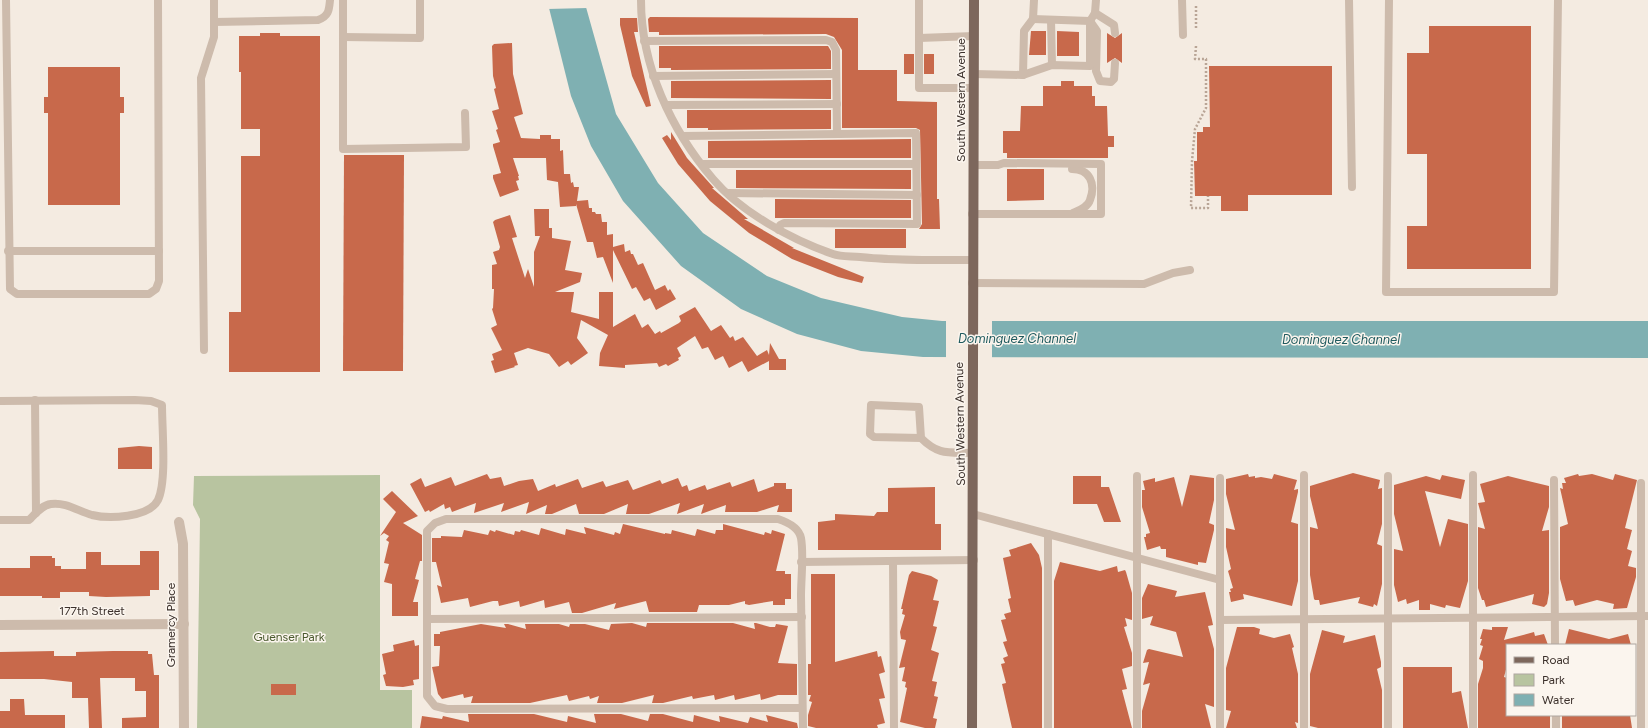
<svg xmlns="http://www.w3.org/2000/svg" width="1648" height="728" font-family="Figtree,sans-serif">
	<rect width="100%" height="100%" fill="#f4ebe1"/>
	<path fill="#b8c4a0" d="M380 475V690H412V728H197L200 519 193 505 194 476Z"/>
	<path fill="#7fb0b2" d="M547 0H584L616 114 658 183 703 233 767 276 821 298 902 317 942 321H1648V358L923 357 861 351 797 334 741 309 681 266 623 201 591 146 571 96Z"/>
	<g fill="#f4ebe1">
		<path d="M545 0H586L588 8 547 9Z"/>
		<path d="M992 318V359H946V319Z"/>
	</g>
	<g fill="#c8694b">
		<path d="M650 17 858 18V70H897V101L937 102V199H939L940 229H919L922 224 920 130 916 128H842V50L834 37 826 34 659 35V32H649L648 19Z"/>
		<path d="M620 18H637L638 32H634L651 106 646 107 632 76 620 25Z"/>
		<path d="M1429 26H1531V269H1407V226H1427V154H1407V53H1429Z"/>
		<path d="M1031 31H1046V55H1029Z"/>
		<path d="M1057 31 1079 32V56H1057Z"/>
		<path d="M260 33H280V36H320V372H229V312H241V156H260V129H241V72H239V36H260Z"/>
		<path d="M1107 33 1115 38 1122 33V63L1115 58 1107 63Z"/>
		<path d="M512 43 513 74 523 114 514 117 521 138 540 139V135H551V139H560V151L563 150 564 174H570L571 183 573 182 574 187H579L577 201 588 200 589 208H592V212H595L596 214H601L602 222H607V235L613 234V247L624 244 625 252 630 250 631 254H633L638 265 643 263 655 290 665 285 668 291 670 289 676 299 656 310 650 298 644 301 636 287 632 289 613 250V283L603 257 597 258 593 242H587L576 204V206L560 207 558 182 547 180 546 158H513L519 176H518L519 180 516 181 519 190 500 197 493 178V175L501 173 493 146V144L500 142 496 130 498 129 492 111 499 109 494 89 496 88 493 76 492 46 494 44Z"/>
		<path d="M659 46H828L831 51V69L671 70V68H659Z"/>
		<rect x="904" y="54" width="10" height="20"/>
		<rect x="924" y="54" width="10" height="20"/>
		<path d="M1209 66H1332V195H1248V211H1221V196H1195L1194 161H1197V132H1203V127H1210Z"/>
		<path d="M48 67H120V97H124V113H120V205H48V113H44V97H48Z"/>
		<path d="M831 80V99L671 98V81Z"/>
		<path d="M1061 81H1074V86H1092V96H1095V106H1107L1108 136H1114V147H1108V158H1007V153H1003V131H1020L1021 106H1043V86H1061Z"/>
		<path d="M687 110H831V129L708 130V128H687Z"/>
		<path d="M671 132 687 158 714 188H712L748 219H744L794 248H792L864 277 862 283 838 277 792 259 749 233 710 201 678 164 662 138 667 135 671 140Z"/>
		<path d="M911 139V158H708V141Z"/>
		<path d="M344 155H404L403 371H343Z"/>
		<path d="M1007 169H1044V200L1007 201Z"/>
		<path d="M736 170H911V189L736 188Z"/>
		<path d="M775 199 911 200V218H775Z"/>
		<path d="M534 209H549V228H552V238L571 241 565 270 582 273 580 282 555 292H574L571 312 599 319V292H613V327L635 314 642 328 648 324 655 334 660 331 661 333 679 323 681 321 679 316 695 307 711 331 721 325 730 338 733 336 735 341 743 337 757 356 767 350 769 355 770 343 779 359H786V370H769V361L748 372 742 361 729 368 723 356 715 360 708 347 702 349 695 336 677 348 681 356 678 358 679 360 668 366 666 364 659 367 657 363 625 365V368L599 366 600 353 608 335 581 320 577 338 588 353 571 365 568 361 559 367 549 354 528 348 514 353 518 365 514 366 515 367 495 373 491 361 494 360 492 354 502 350 491 328 497 325 492 309 493 308 494 289H492V265L497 264 493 252 499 250 500 247 493 222 495 220 510 215 517 237 512 238 525 278 528 269 534 287V252L540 236H535Z"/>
		<rect x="835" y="229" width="71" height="19"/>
		<path d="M139 446 152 447V469H118V448Z"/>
		<path d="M1353 473 1380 480 1378 489 1382 488V524L1377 544 1382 546V584L1377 606 1374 604 1373 607 1358 603 1360 597 1320 605 1319 600H1315L1314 599 1310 575V527L1318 529 1310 496V486Z"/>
		<path d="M487 474 490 479 501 477 504 486 519 481 533 479 538 491 555 484 556 487 578 479 582 488 603 481 606 487 628 480 633 490 660 480 662 484 678 478 682 487 687 485 689 491 705 485 707 490 730 482 732 487 754 479 758 492 774 486V483H786V489H792V512H777L779 505 757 512H725L726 505 701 514 704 504 677 514 680 503 649 514H626L628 504 604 514H579L576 504 552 514H545L547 505 526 514 529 502 501 512 504 503 474 513 476 503 452 512 450 507 445 509 444 504 430 512 429 510 425 512 410 484 421 478 425 487 451 477 455 486Z"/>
		<path d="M1248 474 1249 477 1255 476V478L1261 477 1272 479 1274 474 1297 480 1294 490 1298 489V492L1291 522 1298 524V581L1292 606 1243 594 1244 599 1231 602 1229 592H1231L1230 589 1233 588 1228 571 1231 569 1226 547V528L1235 530 1226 494V479Z"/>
		<path d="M1578 474 1579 476 1592 474 1613 480 1615 474 1637 480 1625 528 1632 530 1627 549 1632 551 1628 566 1636 568V577L1627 608 1613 609 1614 604 1597 600 1575 606 1573 600 1566 601 1560 579V527L1568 524 1560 488 1563 489 1562 483H1566L1564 478Z"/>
		<path d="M1190 475 1214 478V500L1209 523 1214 525V530L1206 563 1198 562V565L1166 557V549H1161L1160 546 1147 550 1144 537H1146V534L1150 533 1142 507V490H1145L1143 481 1155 478V482L1174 477 1182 507Z"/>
		<path d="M1442 475 1465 480 1461 499 1425 491 1440 547 1448 519 1468 524V581L1460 608 1446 605 1445 608 1430 604V610H1419V600L1407 604 1406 599 1398 602 1394 585V549L1403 551 1394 514V485L1426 476 1440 480Z"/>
		<path d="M1073 476H1101V487H1109L1121 522H1104L1097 504H1073Z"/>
		<path d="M1508 476 1549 486V507L1542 531 1549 530V593L1547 604 1544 607 1532 604 1534 594 1486 607 1484 600H1482L1478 588V527L1485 529 1478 503 1485 502 1480 484Z"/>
		<path d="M935 487V524H941V550H818V522L835 520V514L874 516 877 512H888V488Z"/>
		<path d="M392 491 418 516 403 523 422 535V561H420L415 579 419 580 413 602H418V616H392V584L384 582 389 564 384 563 389 542 386 540 389 536 384 533 380 536 396 512 383 499Z"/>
		<path d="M623 524 665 534V533L671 534 672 530 695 536 697 529 715 534 716 530H723V524L764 535 765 532 771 534 772 530 785 534 776 571H785V574H791V599H785V605H773V601L749 605 745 604V601L729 605H699L697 612H649L646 601 614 609 616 603 582 613H572L569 602 545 608 544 600 520 607 519 601 499 606 498 601H493L470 607 468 598 441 603 437 585 442 587 436 562H432V538H441V536L462 537 464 530 488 535 490 530 495 532 496 530 514 535 515 531 520 532 521 530 539 535 541 528 565 535 566 529 586 534 584 527 614 535 615 532 620 534Z"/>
		<path d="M1031 543 1039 555 1042 568V728H1012L1002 684 1006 683 1001 664 1005 663 1003 658 1008 656 1003 642 1007 641 1001 620 1006 619 1004 614 1011 612 1008 599 1011 598 1003 558 1011 556 1009 550Z"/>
		<path d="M140 551H159V590H150V596L106 597 89 596V592H60V598H42V596H0V568H30V556H52V558H55V566H61V569H86V552H101V565H140Z"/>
		<path d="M1060 562 1100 571 1117 566 1118 572 1125 570 1126 572 1132 593V620L1125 618 1127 626 1124 627 1132 653V666L1122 669 1127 689 1122 690 1132 728H1054V581Z"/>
		<path d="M912 571 931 576 938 580 933 600 939 601 933 626 937 627 931 650 939 653 932 681 937 682 934 696 938 697 933 718 937 719 935 728H925L900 722 907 688 905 687 906 682 902 681 905 667 899 668 906 640 901 639 900 632 905 615 902 614 903 609H901L909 575Z"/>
		<path d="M811 574H835V662L877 651 878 657 881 656 885 672 879 674 885 698 879 699 885 723 877 725 878 728H816L808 726V715L812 702 809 701 811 695H808V664H811Z"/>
		<path d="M1148 584 1177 591 1175 597 1205 592 1212 620 1213 625 1208 626 1214 649V707L1205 704 1211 728H1142V711L1150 683 1143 685 1149 662 1143 663 1147 650 1149 649 1183 657 1176 632 1150 625 1153 616 1142 619V598Z"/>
		<path d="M632 623 646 627 647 623H733L755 629 754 623H756L770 627H775L776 624 788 626 778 663 797 664V695H778L761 700 760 694 735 700 734 695 715 700 714 695 693 699 692 696 663 703H652L654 695 622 703H597L599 696 590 699 589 696 569 701 567 695 530 703H471L473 696 464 698 463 694 442 699 438 694 432 667 439 666 440 646H434V634H440V632L481 624 506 628 504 624H508L526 629 525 624H559L569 627 570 624H585L609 630 611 624Z"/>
		<path d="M1237 627H1254L1260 629 1259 634 1274 638 1290 634 1294 647 1292 648 1298 674V723L1295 722 1297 728H1226L1231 711 1226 710V668Z"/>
		<path d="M1492 627H1508L1504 640 1534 632 1535 636 1544 634 1548 645H1507V666L1504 677 1507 678V715H1550V728H1478V684L1483 668V661L1479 659 1483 646 1480 645 1482 639H1480L1483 629 1492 630Z"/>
		<path d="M1569 629 1609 639 1628 634 1631 645H1565Z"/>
		<path d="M1322 630 1345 636 1343 643 1375 635 1381 662V667L1377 669 1382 690V728H1318L1310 726V674Z"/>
		<path d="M414 640 415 646 419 645V679L413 680 414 685 403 687 386 686 383 675 386 674 382 654 394 651 393 645Z"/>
		<path d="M54 651V656H76V652L113 651H148V654H152L154 675H159V728H122V718L146 717V691H135V678H100L102 728H89L88 698H72V682L44 679H0V652Z"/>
		<path d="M1403 667H1452V693L1461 691 1468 728H1403Z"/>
		<rect x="271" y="684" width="25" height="11"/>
		<path d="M10 699H24L25 715H65V728H0V711H10Z"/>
		<path d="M468 714H534L567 722 568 716 596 723 594 714H621L648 721 650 714H663L693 722 694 715 720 722 719 716 748 723 750 717 768 722 766 715 797 723 798 728H420L422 716 442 719 443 716 469 722Z"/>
		<path d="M1562 715H1630L1632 728H1562Z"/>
	</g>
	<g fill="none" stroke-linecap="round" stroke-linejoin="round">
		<g stroke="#b9a596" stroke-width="2.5" stroke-dasharray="2 2" stroke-linecap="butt">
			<path d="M1196 28V6"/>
			<path d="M1196 46 1195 59H1206V108L1195 129 1192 161 1191 208H1208V196"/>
		</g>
		<g stroke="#cdbbac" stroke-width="8">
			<path d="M6 0 10 289 17 294H149L156 289 159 281 158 0"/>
			<path d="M343 0V149L466 147 465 113"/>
			<path d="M641 0C641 66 671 130 713 179 741 212 792 240 833 254 841 257 851 256 860 257 897 261 935 260 972 260"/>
			<path d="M919 0V88H974"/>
			<path d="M1182 0 1183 35"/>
			<path d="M1349 0 1352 187"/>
			<path d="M1389 0 1386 292H1554L1558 0"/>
			<path d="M1095 13 1114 25 1115 33"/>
			<path d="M1033 19 1090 21 1097 31 1096 71 1100 81 1111 82 1114 79 1115 63"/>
			<path d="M1051 20 1052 65"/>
			<path d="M214 22 318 20C329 16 329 10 330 0"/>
			<path d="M343 37 420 38V0"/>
			<path d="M919 38 974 36"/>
			<path d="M644 41 826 40 832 42 836 50 837 134"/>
			<path d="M974 74 1023 75 1052 65 1090 66V21L1095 13 1096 0"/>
			<path d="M1023 75 1024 31 1033 19 1034 0"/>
			<path d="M653 76 836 74"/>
			<path d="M666 105 837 104"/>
			<path d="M683 136 916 133 917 224 784 223 780 225 779 230"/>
			<path d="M702 164H916"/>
			<path d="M1072 169C1090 169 1096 184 1090 200 1088 207 1080 210 1073 213"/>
			<path d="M728 193 917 195"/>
			<path d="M972 214H1101V164L1004 163 998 165H973"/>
			<path d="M8 251H159"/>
			<path d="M972 283 1144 284 1173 273 1190 270"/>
			<path d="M204 350 201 78 214 37V0"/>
			<path d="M35 400 36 513"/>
			<path d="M0 401 135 400 151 401 162 405C162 429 167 481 158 500 149 518 108 519 92 515 78 511 66 502 51 504 42 505 35 514 29 520H0"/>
			<path d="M921 438 874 437 870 434 871 405 919 407 921 438C939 456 949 452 973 453"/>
			<path d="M1473 475V728"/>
			<path d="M1137 476V728"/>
			<path d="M1220 478V728"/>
			<path d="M1554 480 1555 645"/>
			<path d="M1641 483V728"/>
			<path d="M973 514 1220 580"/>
			<path d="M893 561 894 728"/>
			<path d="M801 562 974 560"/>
			<path d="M427 619 802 617"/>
			<path d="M1220 620 1648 616"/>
			<path d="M802 708 447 709 435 706 427 696V531L435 523 446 519H778C787 522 799 528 801 538 804 555 801 578 801 596 802 640 802 684 803 728"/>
			<path d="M1556 715V728"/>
			<path d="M1048 728V534"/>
			<path d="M1304 728V475"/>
			<path d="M1388 728V476"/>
		</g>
		<g stroke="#cdbbac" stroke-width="10">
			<path d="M179 522 183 544 184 728"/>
			<path d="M0 625 184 624"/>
		</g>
		<path stroke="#7d675c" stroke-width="10" d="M972 728C974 485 972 243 974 0"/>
	</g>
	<g text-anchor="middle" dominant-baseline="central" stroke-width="3" stroke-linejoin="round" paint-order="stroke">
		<g font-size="12" fill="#3b302b" stroke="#fbf5ee">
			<text transform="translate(961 100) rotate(-90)">South Western Avenue</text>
			<text transform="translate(960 424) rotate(-91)">South Western Avenue</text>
			<text x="92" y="611">177th Street</text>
			<text transform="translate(171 625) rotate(-90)">Gramercy Place</text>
		</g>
		<g font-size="12" fill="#4a5a2e" stroke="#fbf5ee">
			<text x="289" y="637">Guenser Park</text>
		</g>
		<g font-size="13" font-style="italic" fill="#1f5a5e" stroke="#fbf5ee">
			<text x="1017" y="338">Dominguez Channel</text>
			<text x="1341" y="339">Dominguez Channel</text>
		</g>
	</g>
	<rect x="1506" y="644" width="130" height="72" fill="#fbf5ee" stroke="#aea6a0"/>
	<rect x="1514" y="657" width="20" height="6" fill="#7d675c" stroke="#aea6a0"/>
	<text x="1542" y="664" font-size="12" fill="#3b302b">Road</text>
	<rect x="1514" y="674" width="20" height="12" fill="#b8c4a0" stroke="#aea6a0"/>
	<text x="1542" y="684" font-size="12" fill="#3b302b">Park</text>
	<rect x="1514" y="694" width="20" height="12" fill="#7fb0b2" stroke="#aea6a0"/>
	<text x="1542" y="704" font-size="12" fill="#3b302b">Water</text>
</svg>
